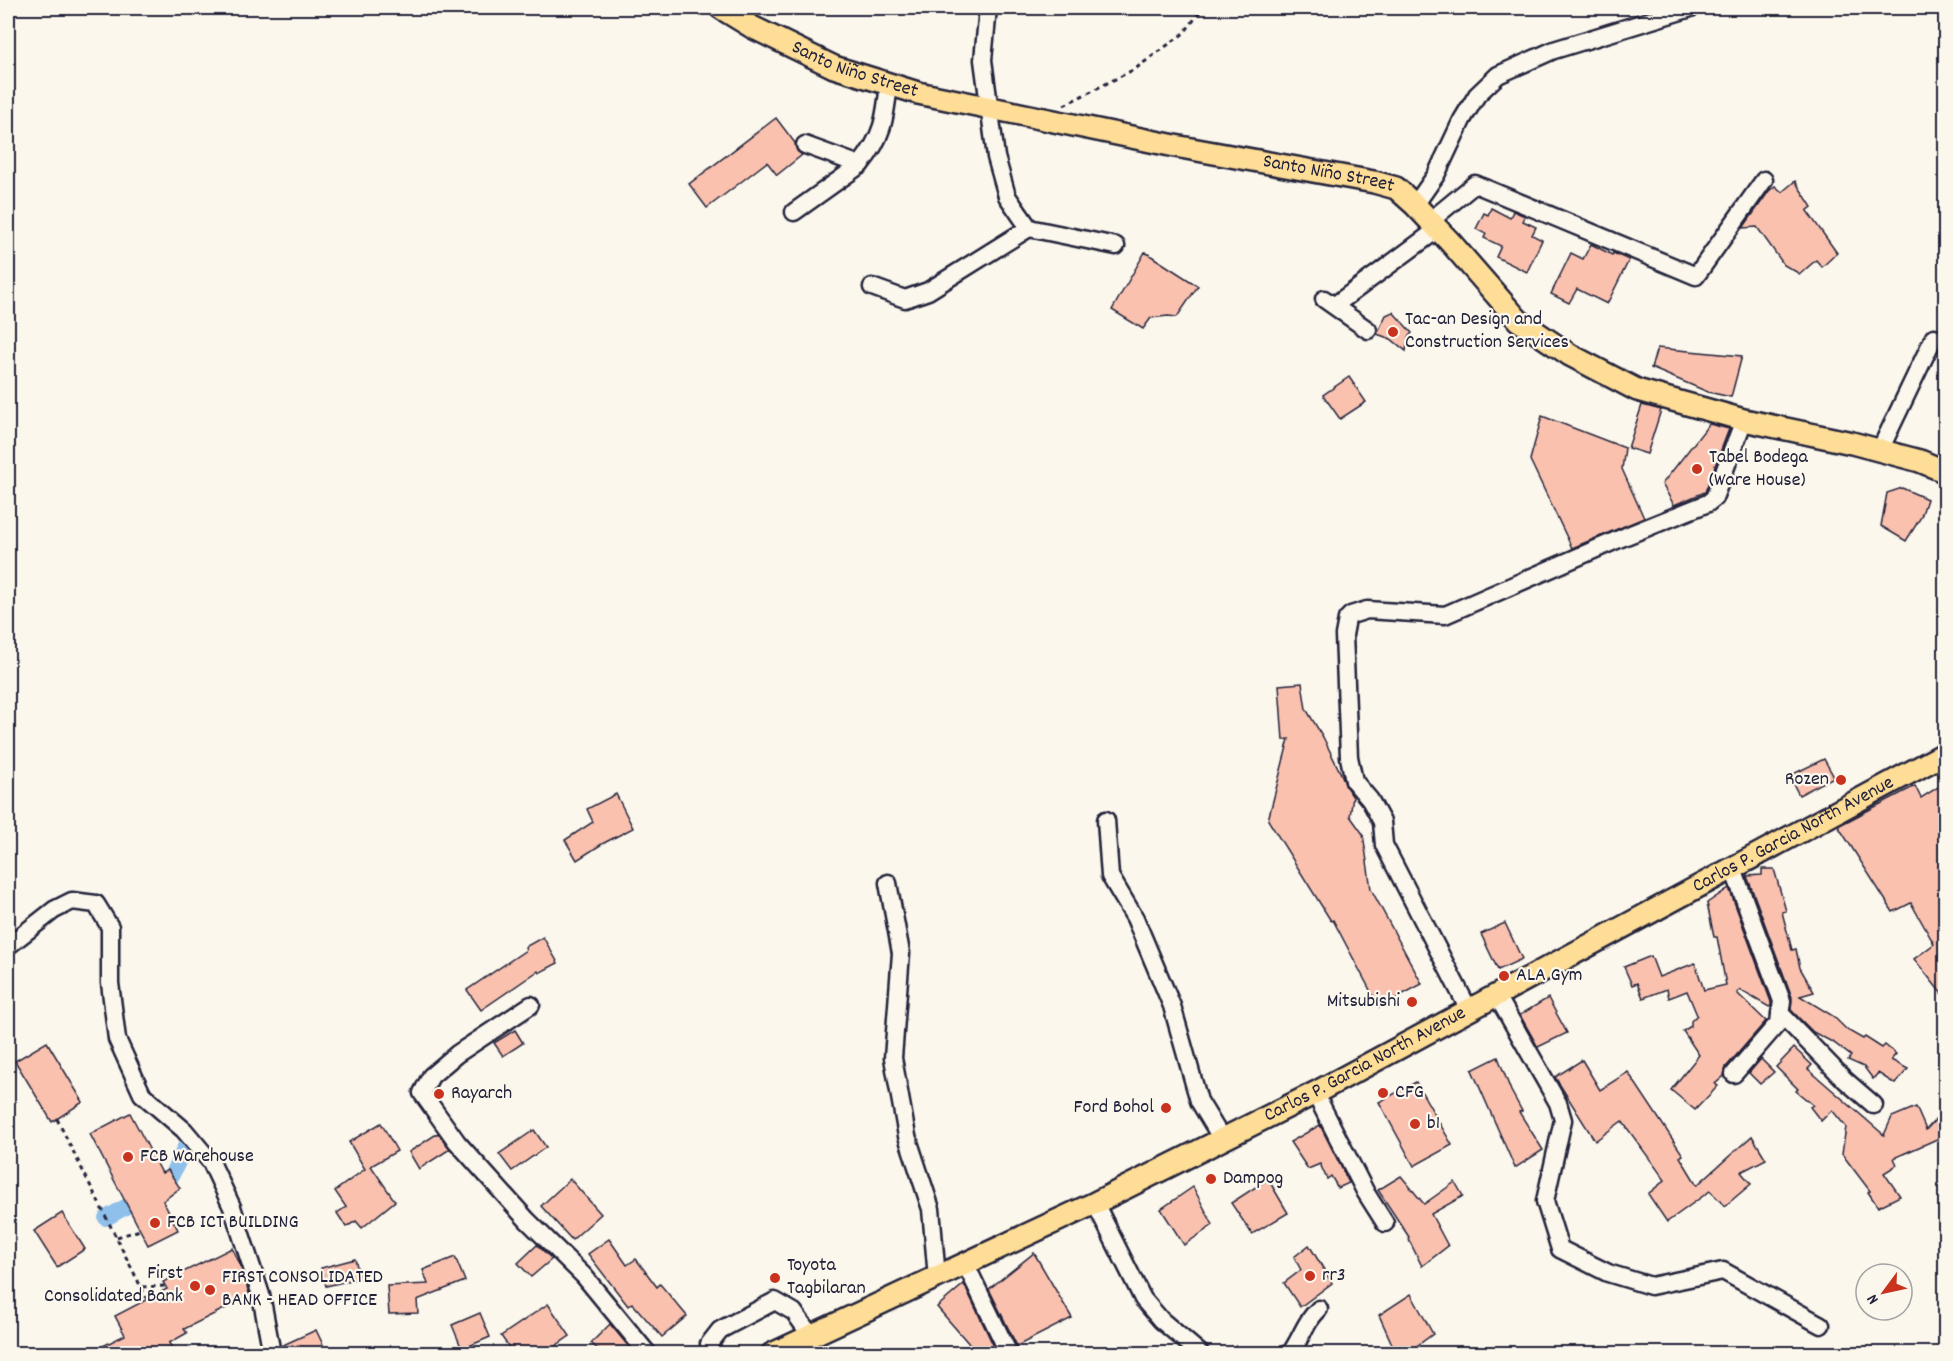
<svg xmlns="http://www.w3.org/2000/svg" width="1953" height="1361" font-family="Dekko,sans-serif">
	<rect width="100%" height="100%" fill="#fbf7ec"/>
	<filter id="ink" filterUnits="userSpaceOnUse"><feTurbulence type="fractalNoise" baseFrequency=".0167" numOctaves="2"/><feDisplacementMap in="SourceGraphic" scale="12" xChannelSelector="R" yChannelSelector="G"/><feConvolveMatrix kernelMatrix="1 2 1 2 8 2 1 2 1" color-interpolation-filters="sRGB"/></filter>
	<g filter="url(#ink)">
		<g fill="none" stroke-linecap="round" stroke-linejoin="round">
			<path stroke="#8fc0eb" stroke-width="16" d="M106 1218 168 1183 187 1143"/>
		</g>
		<g fill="#fac1af" stroke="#22223b" stroke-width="1.5">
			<path d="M776 118 795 143 797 151 802 155 777 175 767 162 707 208 689 184Z"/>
			<path d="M1795 181 1812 207 1807 211 1837 253 1822 267 1816 260 1800 274 1784 265 1757 227 1743 228 1769 191 1775 186 1782 192Z"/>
			<path d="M1491 208 1510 218 1513 211 1525 216 1523 221 1536 227 1532 235 1542 240 1527 272 1496 257 1501 246 1484 238 1486 234 1476 229 1484 213 1488 215Z"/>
			<path d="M1591 244 1612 255 1613 253 1629 260 1607 304 1577 289 1569 303 1551 294 1571 253 1583 259Z"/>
			<path d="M1145 252 1198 286 1177 317 1168 316 1151 318 1143 329 1112 310Z"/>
			<path d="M1393 312 1412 333 1408 337 1406 351 1391 339 1377 334 1386 315Z"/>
			<path d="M1657 348 1742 356 1731 397 1708 392 1651 368Z"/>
			<path d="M1349 377 1366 402 1340 419 1323 395Z"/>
			<path d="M1642 405 1661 410 1647 454 1628 448Z"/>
			<path d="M1542 416 1625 448 1622 469 1644 518 1572 548 1530 460Z"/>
			<path d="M1709 424 1729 429 1705 492 1674 505 1662 484Z"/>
			<path d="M1902 488 1927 499 1921 517 1906 541 1881 526 1887 493Z"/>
			<path d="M1302 683 1306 709 1323 737 1342 776 1346 787 1353 797 1350 816 1363 834 1371 889 1422 984 1379 1007 1333 920 1331 921 1268 820 1289 739 1283 740 1279 685Z"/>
			<path d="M1824 759 1834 777 1799 795 1789 776Z"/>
			<path d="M1946 782V999L1914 959 1934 944 1911 903 1893 912 1838 826 1915 786 1921 798Z"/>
			<path d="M616 794 633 828 602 844 577 860 565 840 593 822 587 809Z"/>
			<path d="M1762 869H1774L1786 911 1782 912 1792 950 1796 949 1800 968 1814 992 1800 996 1833 1016 1847 1030 1863 1039 1865 1037 1882 1048 1885 1045 1896 1054 1891 1060 1908 1069 1895 1084 1878 1073 1873 1079 1864 1067 1848 1060 1851 1056 1834 1043 1813 1032 1791 1010 1792 997 1747 876 1762 875Z"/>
			<path d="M1729 888 1771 1002V1006L1769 1007 1740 990 1737 993 1766 1021 1726 1067 1724 1076 1715 1084 1718 1086 1695 1110 1671 1090 1699 1055 1683 1031 1691 1026V1021L1697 1015 1687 991 1669 998 1667 989 1643 998 1637 983 1632 985 1624 967 1651 956 1659 977 1695 963 1704 990 1726 985 1717 937H1714L1707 903Z"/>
			<path d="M1505 923 1522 959 1498 970 1481 934Z"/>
			<path d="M543 937 558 963 539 973 538 971 481 1010 467 990 526 950 525 947Z"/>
			<path d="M1548 998 1567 1033 1538 1047 1520 1015Z"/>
			<path d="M515 1030 523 1043 503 1056 494 1043Z"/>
			<path d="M47 1042 83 1102 52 1122 15 1061Z"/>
			<path d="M1794 1048 1812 1065 1808 1069 1884 1135 1892 1117 1916 1107 1926 1130 1946 1108V1135L1894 1158 1897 1165 1884 1173 1900 1196 1878 1207 1868 1192 1870 1191 1842 1154 1846 1127 1832 1110 1821 1121 1810 1107 1813 1105 1796 1091 1798 1089 1776 1067Z"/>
			<path d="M1498 1057 1511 1091 1522 1111 1519 1112 1543 1150 1515 1168 1472 1070Z"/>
			<path d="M1761 1059 1774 1072 1760 1084 1749 1073Z"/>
			<path d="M1582 1060 1600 1090 1628 1072 1683 1155 1680 1157 1697 1185 1752 1136 1766 1159 1741 1172 1751 1184 1725 1206 1710 1191 1667 1222 1648 1194 1665 1180 1622 1121 1595 1141 1555 1077Z"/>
			<path d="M1416 1082 1452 1145 1414 1166 1379 1102Z"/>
			<path d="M130 1113 162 1173 168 1170 180 1188 163 1201 178 1230 148 1245 90 1134Z"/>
			<path d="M381 1123 397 1151 371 1166 395 1201 362 1228 356 1221 346 1227 337 1213 346 1207 335 1191 365 1169 349 1142Z"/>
			<path d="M1320 1125 1349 1183 1338 1188 1331 1176 1327 1179 1320 1164 1308 1169 1290 1142Z"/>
			<path d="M534 1130 546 1147 512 1171 499 1154Z"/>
			<path d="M438 1133 450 1149 419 1169 409 1152Z"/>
			<path d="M1401 1176 1424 1204 1455 1182 1463 1196 1431 1214 1448 1246 1422 1266 1408 1238 1409 1237 1378 1190Z"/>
			<path d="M570 1179 601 1214 572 1240 541 1206Z"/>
			<path d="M1268 1179 1288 1213 1252 1234 1231 1203Z"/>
			<path d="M1193 1187 1213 1225 1184 1245 1161 1209Z"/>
			<path d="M62 1213 85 1249 57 1267 34 1231Z"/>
			<path d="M609 1239 627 1265 636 1259 657 1287 660 1284 687 1316 662 1337 632 1303 628 1306 588 1254Z"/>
			<path d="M537 1245 552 1259 531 1277 518 1263Z"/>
			<path d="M1309 1245 1332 1283 1300 1307 1284 1283 1301 1270 1294 1257Z"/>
			<path d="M232 1248 239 1262 250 1296 184 1329 187 1333 169 1343 175 1353H89L125 1335 115 1316 167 1289 163 1282Z"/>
			<path d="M1034 1253 1072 1318 1017 1346 989 1289Z"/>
			<path d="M455 1257 465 1281 417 1300 418 1313 389 1314 387 1286 428 1284 423 1270Z"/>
			<path d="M355 1259 360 1278 326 1286 321 1268Z"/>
			<path d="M964 1284 997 1353H977L937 1307Z"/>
			<path d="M1411 1294 1433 1334 1414 1348 1417 1353H1396L1379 1315Z"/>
			<path d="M548 1304 570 1336 545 1353H513L501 1336Z"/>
			<path d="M480 1313 490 1337 462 1349 452 1325Z"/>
			<path d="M610 1324 634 1353H602L591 1343Z"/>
			<path d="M316 1330 327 1353H282L281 1346Z"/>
		</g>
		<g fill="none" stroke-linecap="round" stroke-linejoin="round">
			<g stroke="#22223b" stroke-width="21">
				<g id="minor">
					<path d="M988 8 983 60 996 157 1007 196 1029 228 1116 246"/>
					<path d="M805 145 860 165C883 137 885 119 889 84"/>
					<path d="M1415 205 1436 175 1462 120 1477 95 1498 75 1554 50 1691 8"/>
					<path d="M794 212 860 165"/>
					<path d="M1430 221 1475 184 1696 276 1764 180"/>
					<path d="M872 287 905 299 928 291 1029 228"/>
					<path d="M1324 299 1368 330"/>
					<path d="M1335 305 1438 229"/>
					<path d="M1880 450 1934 337"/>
					<path d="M1106 820 1110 876 1135 918 1172 1006 1199 1101 1222 1139"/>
					<path d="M1733 869 1782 1001 1779 1022 1734 1074"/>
					<path d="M888 883 901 953 893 1058 907 1136 931 1209 937 1278"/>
					<path d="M8 946 54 910 72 901 96 904 110 927V983L117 1039 142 1094 184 1130 211 1162 232 1207 261 1295 272 1354"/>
					<path d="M1496 994 1558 1103 1563 1120 1545 1201 1560 1249 1608 1273 1651 1286 1723 1271 1821 1325"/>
					<path d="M531 1005 457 1054 431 1076 422 1093 457 1142 527 1220 584 1276 648 1354"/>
					<path d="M1469 1010 1384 845 1382 822 1370 800 1354 781 1349 757 1344 635 1347 619 1351 615 1367 610 1445 615 1626 536 1708 503 1714 498 1744 420"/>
					<path d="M1780 1013 1845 1080 1874 1105"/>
					<path d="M1315 1093 1366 1193 1385 1223"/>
					<path d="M1095 1203 1143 1299 1161 1320 1201 1354"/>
					<path d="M966 1265 1009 1354"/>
					<path d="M711 1354 709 1344 720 1330 775 1301 794 1312 811 1336"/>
					<path d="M1290 1354C1302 1337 1304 1323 1319 1309"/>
				</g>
			</g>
			<g stroke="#22223b" stroke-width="26">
				<g id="major">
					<path id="s1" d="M721 8 752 27 834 67 918 93 1175 146 1374 182 1396 188 1415 205 1451 243 1518 320 1570 355 1637 390 1744 420 1852 443 1920 461 1946 472"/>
					<path id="s2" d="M772 1354 1095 1203 1315 1093 1946 753"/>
				</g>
			</g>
			<g stroke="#22223b" stroke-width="3" stroke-dasharray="4.5 4.5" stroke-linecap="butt">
				<path d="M1064 105 1135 69 1184 33 1203 8"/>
				<path d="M57 1119 147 1299"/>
				<path d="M117 1237 140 1230"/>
				<path d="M142 1287 166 1286"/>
			</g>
			<use href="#minor" stroke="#fbf7ec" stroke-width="16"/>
			<use href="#major" stroke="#fedd96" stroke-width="21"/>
		</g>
	</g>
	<g fill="#c8321e" stroke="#fbf7ec" stroke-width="2">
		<circle cx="1393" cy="332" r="6"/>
		<circle cx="1697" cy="469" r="6"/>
		<circle cx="1841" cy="780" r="6"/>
		<circle cx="1504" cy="976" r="6"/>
		<circle cx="1412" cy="1002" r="6"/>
		<circle cx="1383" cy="1093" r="6"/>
		<circle cx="439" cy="1094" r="6"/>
		<circle cx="1166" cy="1108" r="6"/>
		<circle cx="1415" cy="1124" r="6"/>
		<circle cx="128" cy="1157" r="6"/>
		<circle cx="1211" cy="1179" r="6"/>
		<circle cx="155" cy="1223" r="6"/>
		<circle cx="1310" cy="1276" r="6"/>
		<circle cx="775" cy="1278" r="6"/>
		<circle cx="195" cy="1286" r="6"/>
		<circle cx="210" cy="1290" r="6"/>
	</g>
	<g text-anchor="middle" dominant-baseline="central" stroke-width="4.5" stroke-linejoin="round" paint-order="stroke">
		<g font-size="20" fill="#22223b" stroke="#fbf7ec">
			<text stroke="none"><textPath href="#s1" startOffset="148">Santo Niño Street</textPath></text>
			<text stroke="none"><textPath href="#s1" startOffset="634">Santo Niño Street</textPath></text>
			<text stroke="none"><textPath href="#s2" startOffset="1146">Carlos P. Garcia North Avenue</textPath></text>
			<text stroke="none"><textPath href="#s2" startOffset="660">Carlos P. Garcia North Avenue</textPath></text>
		</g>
		<g font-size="20" fill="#22223b" stroke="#fbf7ec" text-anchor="start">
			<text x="1405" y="320">Tac-an Design and<tspan x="1405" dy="23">Construction Services</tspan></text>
			<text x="1709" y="458">Tabel Bodega<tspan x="1709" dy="23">(Ware House)</tspan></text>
			<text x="1829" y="780" text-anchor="end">Rozen</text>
			<text x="1516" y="976">ALA Gym</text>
			<text x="1400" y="1002" text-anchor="end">Mitsubishi</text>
			<text x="1395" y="1093">CFG</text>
			<text x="451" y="1094">Rayarch</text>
			<text x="1154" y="1108" text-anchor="end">Ford Bohol</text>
			<text x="1427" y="1124">b1</text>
			<text x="140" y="1157">FCB Warehouse</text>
			<text x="1223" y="1179">Dampog</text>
			<text x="167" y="1223">FCB ICT BUILDING</text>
			<text x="787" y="1266">Toyota<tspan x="787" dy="23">Tagbilaran</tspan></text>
			<text x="183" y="1274" text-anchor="end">First<tspan x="183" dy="23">Consolidated Bank</tspan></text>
			<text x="1322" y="1276">rr3</text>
			<text x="222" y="1278">FIRST CONSOLIDATED<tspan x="222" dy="23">BANK - HEAD OFFICE</tspan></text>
		</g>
	</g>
	<rect width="1953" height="1361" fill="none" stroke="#fbf7ec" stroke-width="30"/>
	<rect x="15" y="15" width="1923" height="1331" fill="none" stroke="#22223b" stroke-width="2" filter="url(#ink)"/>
	<g transform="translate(1884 1292) rotate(237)"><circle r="28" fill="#fbf7ec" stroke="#a4a2a5" stroke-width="1.5"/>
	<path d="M0-4.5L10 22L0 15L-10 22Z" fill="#c8321e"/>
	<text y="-9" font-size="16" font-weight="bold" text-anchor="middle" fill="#22223b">N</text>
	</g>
</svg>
